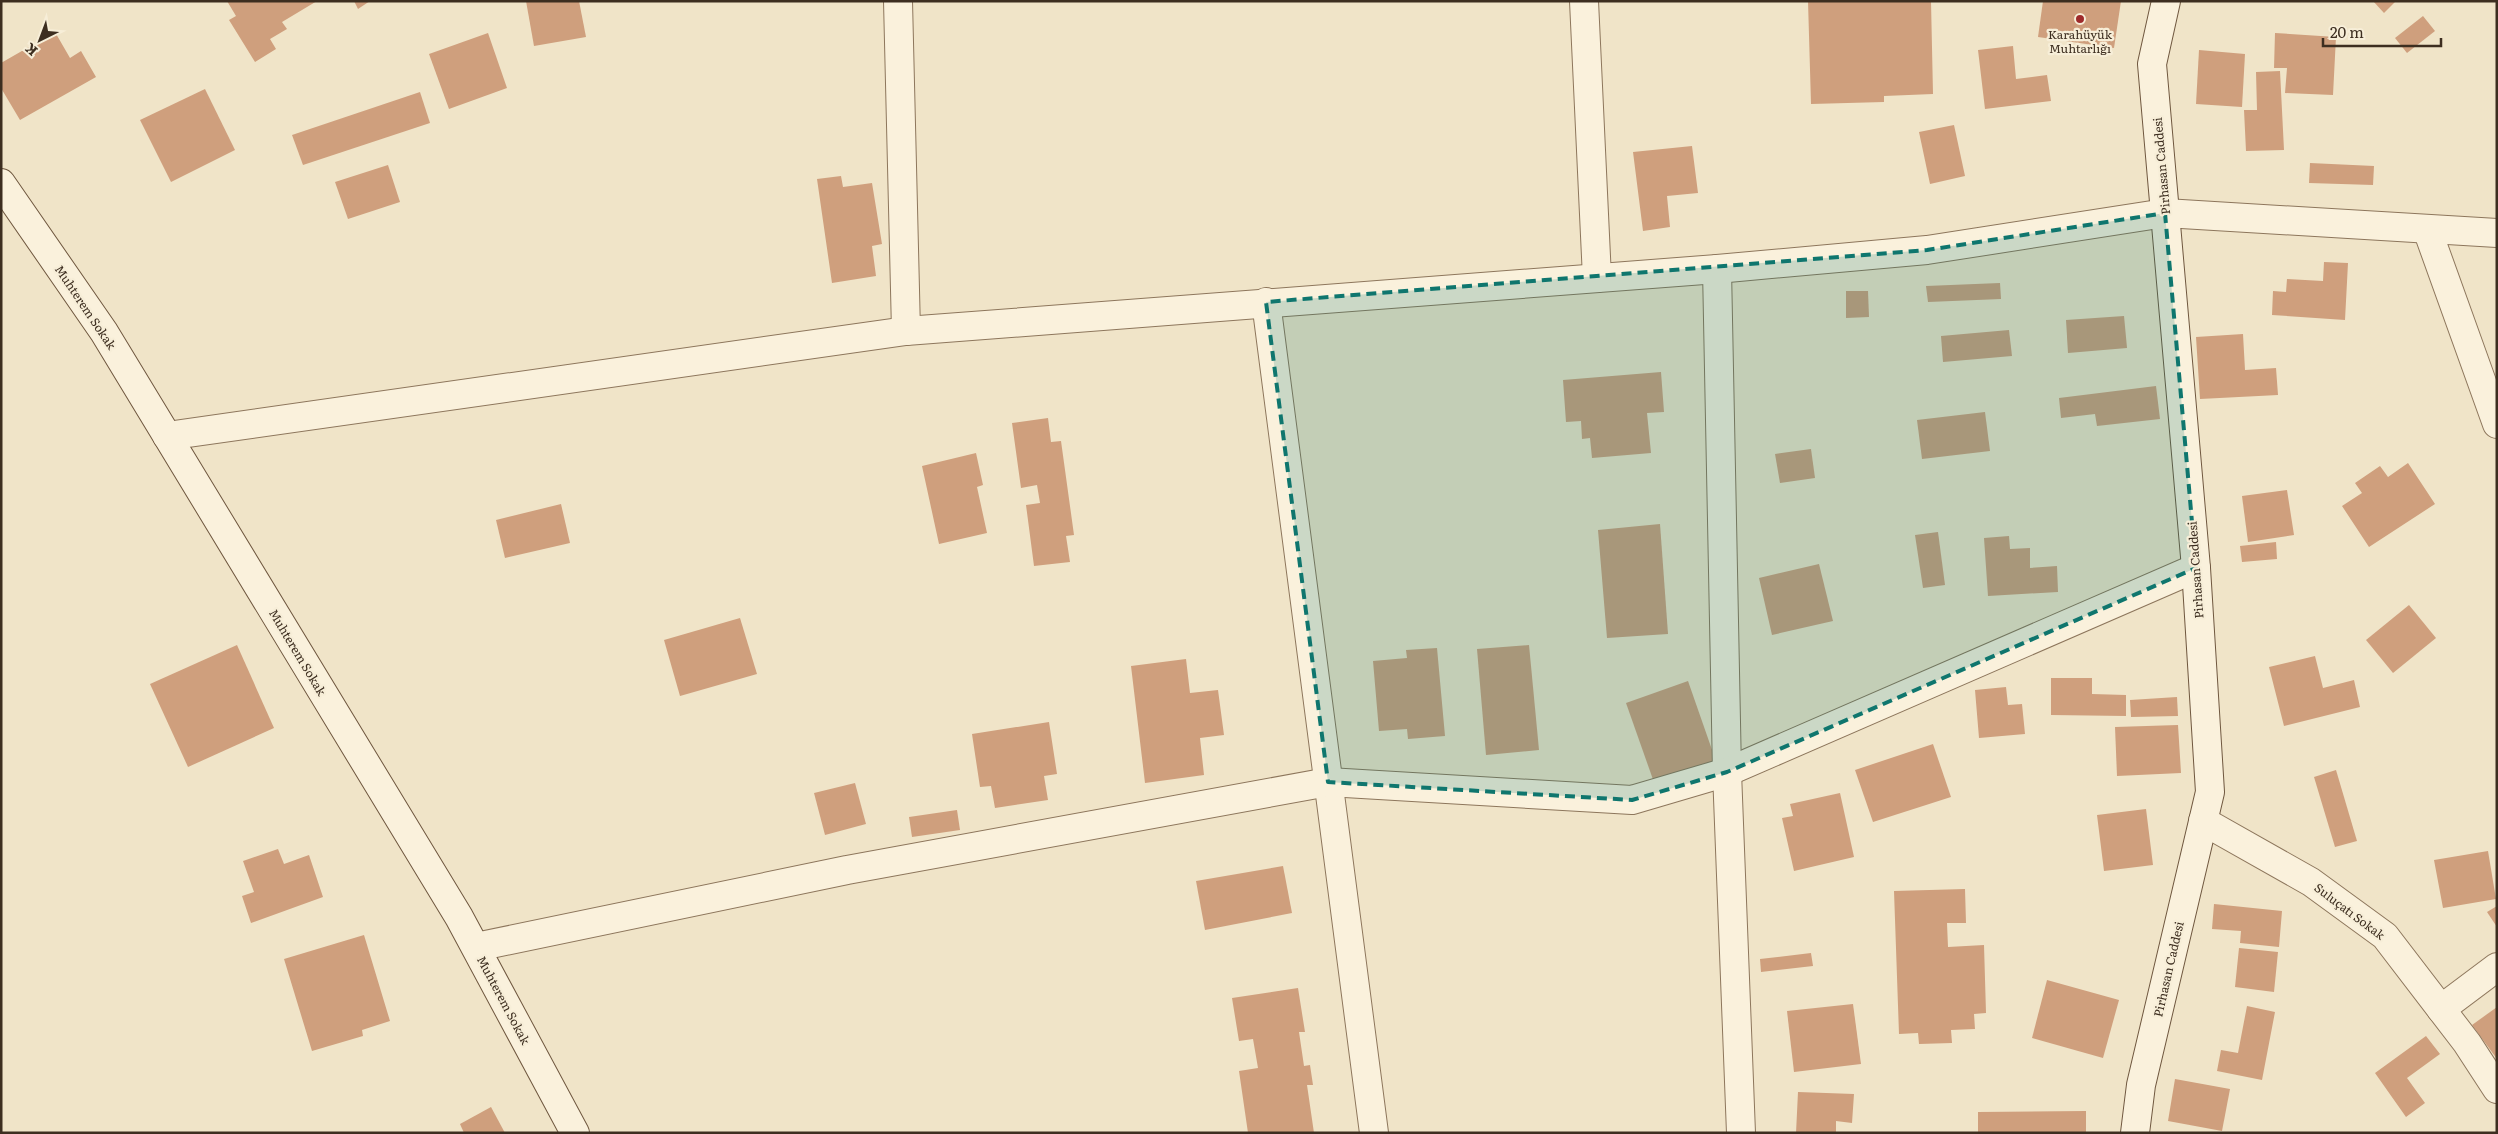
<svg xmlns="http://www.w3.org/2000/svg" width="2498" height="1134" font-family="Literata,serif">
	<rect width="100%" height="100%" fill="#f0e4c8"/>
	<g fill="#cf9f7d">
		<path d="M227 1H317L282 22 287 29 270 39 276 49 255 62 229 20 236 16Z"/>
		<path d="M354 1H370L358 9Z"/>
		<path d="M526 1H579L586 37 534 46Z"/>
		<path d="M1808 1H1931L1933 94 1884 96V102L1811 104Z"/>
		<path d="M2043 1H2121L2114 48 2038 37Z"/>
		<path d="M2373 1H2396L2384 13Z"/>
		<path d="M2423 16 2435 31 2407 53 2395 38Z"/>
		<path d="M55 32 70 58 81 51 96 77 20 120 1 88V63Z"/>
		<path d="M488 33 507 88 449 109 429 54Z"/>
		<path d="M2275 33 2336 37 2333 95 2285 93 2287 68H2274Z"/>
		<path d="M2013 46 2016 79 2047 75 2051 101 1985 109 1978 50Z"/>
		<path d="M2199 50 2245 54 2242 107 2196 104Z"/>
		<path d="M2280 71 2284 150 2246 151 2244 110H2257L2256 72Z"/>
		<path d="M205 89 235 150 171 182 140 120Z"/>
		<path d="M420 92 430 123 303 165 292 135Z"/>
		<path d="M1954 125 1965 176 1930 184 1919 132Z"/>
		<path d="M1692 146 1698 193 1667 196 1670 227 1643 231 1633 152Z"/>
		<path d="M2310 163 2374 166 2373 185 2309 183Z"/>
		<path d="M388 165 400 202 348 219 335 182Z"/>
		<path d="M841 176 843 187 872 183 882 244 872 246 876 276 832 283 817 179Z"/>
		<path d="M2324 262 2348 263 2345 320 2272 315 2273 291 2286 292 2287 279 2323 281Z"/>
		<path d="M2000 283 2001 299 1928 302 1926 286Z"/>
		<path d="M1846 291H1868L1869 317 1846 318Z"/>
		<path d="M2124 316 2127 348 2068 353 2066 320Z"/>
		<path d="M2009 330 2012 356 1943 362 1941 336Z"/>
		<path d="M2243 334 2245 370 2276 368 2278 395 2200 399 2196 337Z"/>
		<path d="M1661 372 1664 412 1647 413 1651 453 1592 458 1590 438 1582 439 1581 421 1566 422 1563 380Z"/>
		<path d="M2156 386 2160 419 2097 426 2095 414 2061 418 2059 398Z"/>
		<path d="M1985 412 1990 451 1922 459 1917 420Z"/>
		<path d="M1048 418 1051 442 1061 441 1074 535 1066 536 1070 562 1034 566 1026 505 1040 503 1037 485 1021 488 1012 423Z"/>
		<path d="M1811 449 1815 478 1780 483 1775 454Z"/>
		<path d="M976 453 983 485 977 487 987 533 939 544 922 466Z"/>
		<path d="M2408 463 2435 504 2369 547 2342 506 2362 493 2355 483 2380 466 2388 477Z"/>
		<path d="M2287 490 2294 535 2248 542 2242 496Z"/>
		<path d="M561 504 570 543 505 558 496 520Z"/>
		<path d="M1660 524 1668 634 1607 638 1598 530Z"/>
		<path d="M1938 532 1945 585 1923 588 1915 535Z"/>
		<path d="M2009 536 2010 549 2030 548V568L2057 566 2058 592 1988 596 1984 538Z"/>
		<path d="M2276 542 2277 559 2242 562 2240 546Z"/>
		<path d="M1819 564 1833 621 1772 635 1759 578Z"/>
		<path d="M2409 605 2436 638 2393 673 2366 640Z"/>
		<path d="M740 618 757 674 680 696 664 640Z"/>
		<path d="M237 645 274 728 188 767 150 684Z"/>
		<path d="M1529 645 1539 750 1486 755 1477 649Z"/>
		<path d="M1437 648 1445 736 1408 739 1407 729 1379 731 1373 661 1407 658 1406 650Z"/>
		<path d="M2315 656 2323 688 2354 680 2360 707 2284 726 2269 667Z"/>
		<path d="M1186 659 1190 693 1218 690 1224 735 1200 738 1204 775 1145 783 1131 666Z"/>
		<path d="M2051 678H2092V694L2126 695V716L2051 715Z"/>
		<path d="M1688 681 1718 767 1656 788 1626 703Z"/>
		<path d="M2006 687 2008 705 2022 704 2025 734 1979 738 1975 690Z"/>
		<path d="M2177 697 2178 716 2131 717 2130 700Z"/>
		<path d="M1049 722 1057 774 1044 776 1048 800 995 808 991 786 980 787 972 734Z"/>
		<path d="M2178 725 2181 773 2117 776 2115 727Z"/>
		<path d="M1933 744 1951 797 1873 822 1855 770Z"/>
		<path d="M2336 770 2357 841 2335 847 2314 777Z"/>
		<path d="M855 783 866 824 825 835 814 793Z"/>
		<path d="M1840 793 1854 857 1794 871 1782 818 1793 816 1790 804Z"/>
		<path d="M2146 809 2153 865 2104 871 2097 815Z"/>
		<path d="M957 810 960 830 912 837 909 817Z"/>
		<path d="M278 849 284 864 309 855 323 897 251 923 242 896 254 892 243 861Z"/>
		<path d="M2488 851 2496 899 2443 908 2434 860Z"/>
		<path d="M1283 866 1292 913 1205 930 1196 881Z"/>
		<path d="M1965 889 1966 923H1947L1948 947 1984 945 1986 1013 1974 1014 1975 1029 1951 1030 1952 1043 1919 1044 1918 1033 1899 1034 1894 891Z"/>
		<path d="M2214 904 2282 911 2279 947 2240 943 2241 931 2212 929Z"/>
		<path d="M2497 906V927L2487 912Z"/>
		<path d="M364 935 390 1021 362 1030 363 1036 312 1051 284 959Z"/>
		<path d="M2239 948 2278 952 2274 992 2235 987Z"/>
		<path d="M1811 953 1813 966 1761 972 1760 959Z"/>
		<path d="M2047 980 2119 1000 2103 1058 2032 1038Z"/>
		<path d="M1298 988 1305 1032H1299L1304 1066 1310 1065 1313 1085H1307L1314 1133H1248L1239 1071 1258 1068 1253 1039 1239 1041 1232 998Z"/>
		<path d="M1853 1004 1861 1064 1794 1072 1787 1011Z"/>
		<path d="M2247 1006 2275 1012 2262 1080 2217 1071 2221 1050 2238 1053Z"/>
		<path d="M2497 1007V1059L2472 1025Z"/>
		<path d="M2426 1036 2440 1054 2407 1078 2425 1103 2406 1117 2375 1073Z"/>
		<path d="M2175 1079 2230 1089 2222 1131 2168 1121Z"/>
		<path d="M1798 1092 1854 1094 1852 1123 1836 1121V1133H1796Z"/>
		<path d="M491 1107 505 1133H464L460 1124Z"/>
		<path d="M2086 1111V1133H1978V1112Z"/>
	</g>
	<g fill="none" stroke-linecap="round" stroke-linejoin="round">
		<g stroke="#8d765c" stroke-width="30">
			<g id="street">
				<path d="M898 1 906 331"/>
				<path d="M1584 1 1597 278"/>
				<path d="M2427 229 2497 424"/>
				<path d="M1717 269 1727 772 1741 1133"/>
				<path d="M1266 302 1374 1133"/>
				<path d="M167 436 906 331 1717 269 1927 250 2165 213 2497 233"/>
				<path d="M2203 821 2311 882 2385 936 2467 1043 2497 1089"/>
				<path d="M476 947 847 870 1328 782 1632 800 1727 772 2196 568"/>
				<path d="M2441 1009 2497 967"/>
			</g>
		</g>
		<g stroke="#6f573f" stroke-width="30">
			<g id="secondary">
				<path d="M1 183 104 332 459 917 575 1133"/>
				<path d="M2135 1133 2141 1085 2210 792 2196 568 2152 64 2166 1"/>
			</g>
		</g>
		<use href="#street" stroke="#faf1dc" stroke-width="28"/>
		<use href="#secondary" stroke="#faf1dc" stroke-width="28"/>
	</g>
	<path fill="#0f766e" fill-opacity="0.2" stroke="#0f766e" stroke-width="4" stroke-dasharray="10 6" stroke-linejoin="round" d="M2165 213 2196 568 1727 772 1632 800 1328 782 1266 302 1927 250Z"/>
	<circle fill="#9e2a2b" stroke="#f7eed8" stroke-width="2" cx="2080" cy="19" r="5"/>
	<g text-anchor="middle" dominant-baseline="central" stroke-width="4.5" stroke-linejoin="round" paint-order="stroke">
		<g font-size="12" fill="#3d2e20" stroke="#f7eed8">
			<text x="2080" y="34">Karahüyük<tspan x="2080" dy="14">Muhtarlığı</tspan></text>
		</g>
		<g font-size="12" fill="#3d2e20" stroke="#f7eed8">
			<text transform="translate(2161 166) rotate(-95)">Pirhasan Caddesi</text>
			<text transform="translate(86 307) rotate(56)">Muhterem Sokak</text>
			<text transform="translate(2195 570) rotate(-94)">Pirhasan Caddesi</text>
			<text transform="translate(298 652) rotate(59)">Muhterem Sokak</text>
			<text transform="translate(2350 911) rotate(37)">Suluçatı Sokak</text>
			<text transform="translate(2168 969) rotate(-77)">Pirhasan Caddesi</text>
			<text transform="translate(504 1000) rotate(62)">Muhterem Sokak</text>
		</g>
	</g>
	<rect width="2498" height="1134" fill="none" stroke="#3d2e20" stroke-width="5"/>
	<g transform="translate(40 40) rotate(222)" stroke="#f7eed8" stroke-width="4" paint-order="stroke">
	<path d="M0-4L9 19L0 12L-9 19Z" fill="#3d2e20"/>
	<text y="-8" font-size="14" font-weight="bold" text-anchor="middle" fill="#3d2e20">K</text>
	</g>
	<path d="M2323 38v8h118v-8" fill="none" stroke="#3d2e20" stroke-width="2.5"/>
	<text x="2330" y="38" font-size="15" fill="#3d2e20" stroke="#f7eed8" stroke-width="4" paint-order="stroke">20 m</text>
</svg>
